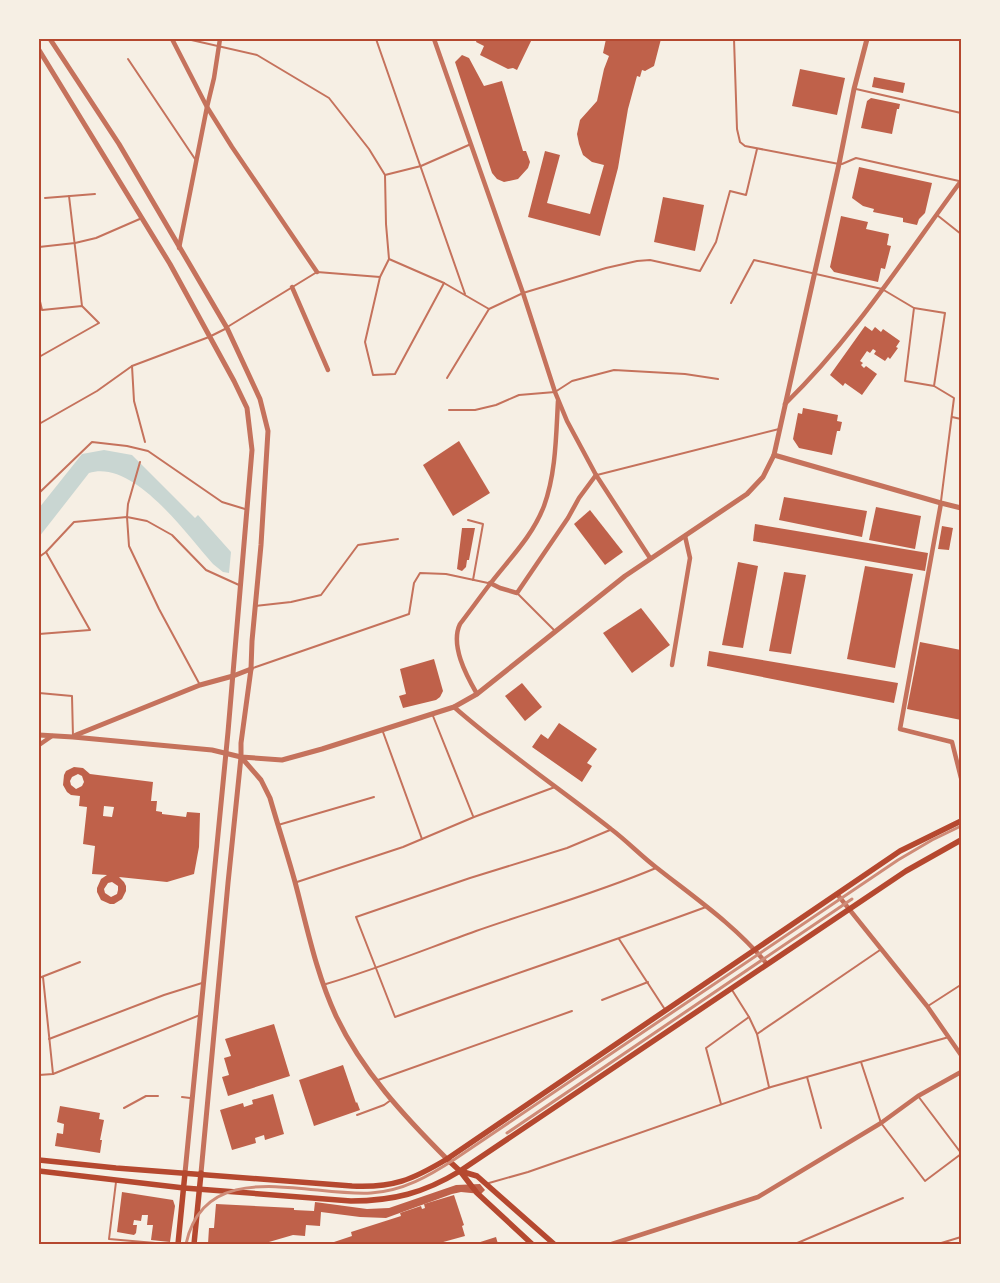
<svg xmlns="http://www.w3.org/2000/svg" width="1000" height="1283" font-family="Figtree,sans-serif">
	<rect width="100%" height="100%" fill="#f6efe4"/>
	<path fill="#c9d6d2" d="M104 450 132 455 195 518 198 515 231 552 229 573 223 572 213 564C187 535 134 459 89 473L39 537V508L82 454Z"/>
	<g fill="#bf614a" fill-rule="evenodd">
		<path d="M477 39H532L517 70 513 68 508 69 480 55 484 46 476 42Z"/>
		<path d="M606 39H661L654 66 645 71 642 70 640 77 637 76 628 109 618 168 600 236 528 217 545 151 560 155 547 203 590 214 604 165 592 162 583 155 579 144 577 134 580 120 597 101 604 69 609 56 603 53Z"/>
		<path d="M462 55 469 58 484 86 502 81 523 151H526L530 162 528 168 518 179 504 182 497 179 492 173 455 62Z"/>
		<path d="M800 69 845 78 837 115 792 106Z"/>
		<path d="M874 77 905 83 903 93 872 87Z"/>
		<path d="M871 98 900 104 899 109H897L892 134 861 128 867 101Z"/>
		<path d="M859 167 932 183 925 213 919 219 917 225 903 222V218L873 212 874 209 863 206 852 198Z"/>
		<path d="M663 197 704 205 695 251 654 242Z"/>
		<path d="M841 216 868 222 866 229 889 234 887 245 891 246 885 269 881 268 878 282 834 272 830 267Z"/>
		<path d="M865 326 872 331 875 327 881 332 883 329 900 341 896 347 898 348 890 359 888 357 885 361 874 354 876 351 873 349 870 353 867 351 860 361 863 363 861 365 864 368 866 366 877 374 862 395 845 383 843 386 830 375Z"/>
		<path d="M803 408 838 415 837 421 842 422 840 431H837L832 455 799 448 793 439 798 413 802 414Z"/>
		<path d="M459 441 490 493 453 516 423 465Z"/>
		<path d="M784 497 867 511 862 537 779 520Z"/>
		<path d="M876 507 921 516 915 549 869 540Z"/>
		<path d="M590 510 623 552 605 565 574 524Z"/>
		<path d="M755 524 928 553 925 571 753 541Z"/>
		<path d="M942 526 953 528 949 550 938 549Z"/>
		<path d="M462 528H475L469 560H467L466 567 462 571 457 569Z"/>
		<path d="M738 562 758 566 743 648 722 645Z"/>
		<path d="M865 566 913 574 895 668 847 659Z"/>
		<path d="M784 572 806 575 791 654 769 651Z"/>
		<path d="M641 608 670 645 632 673 603 633Z"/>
		<path d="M920 642 961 650V720L907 709Z"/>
		<path d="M709 651 898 683 894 703 707 666Z"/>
		<path d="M434 659 443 691 440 697 436 700 403 708 399 696 406 694 400 669Z"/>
		<path d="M522 683 542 707 525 721 505 696Z"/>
		<path d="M559 723 597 749 587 763 592 766 582 782 532 747 541 734 548 739Z"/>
		<path d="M74 767 83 768 90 774 153 782 151 801H157L156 811 162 812V814L186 817 187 812 200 813 199 847 194 874 167 882 119 877 124 882 126 886V891L122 899 114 904H110L101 900 97 892V888L101 879 107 875 92 874 95 846 83 844 87 807 79 806 80 796 71 795 67 792 63 785 64 775 66 771ZM78 774 82 776 84 782 82 786 76 789 71 785 70 781 72 777ZM104 806 114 807 112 817 103 816ZM112 882 118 886V890L117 894 111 897 105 893 104 889 108 883Z"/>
		<path d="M274 1024 290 1076 228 1096 222 1077 229 1075 224 1058 231 1056 225 1039Z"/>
		<path d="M343 1065 356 1103 357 1102 360 1110 314 1126 299 1080Z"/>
		<path d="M273 1094 284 1134 265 1140 264 1135 255 1138 256 1143 232 1150 220 1110 243 1103 244 1107 253 1104 252 1100Z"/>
		<path d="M60 1106 100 1113 99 1119 104 1120 100 1140H102L100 1153 55 1146 57 1133 63 1134 64 1124 57 1122Z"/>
		<path d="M480 1184 485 1190 481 1194 461 1192 452 1194 386 1218 360 1217 321 1212 320 1226 306 1225 305 1236 293 1235 262 1244H208L209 1228H214L216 1204 294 1208V1210L314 1211 315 1202 367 1209 389 1208 456 1185Z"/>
		<path d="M122 1192 173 1200 175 1206 170 1242 151 1240 153 1225H147L148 1215H142L141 1221 134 1220 133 1225H137L136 1233 134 1235 117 1232Z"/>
		<path d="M454 1195 464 1225 462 1226 465 1236 436 1244H328L352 1236 351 1232 401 1216 400 1213 421 1206 422 1209 425 1208 424 1204Z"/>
		<path d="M496 1237 498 1244H474Z"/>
	</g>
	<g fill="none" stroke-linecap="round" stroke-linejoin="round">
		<g stroke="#c5725c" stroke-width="2">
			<path d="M187 39 257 55 329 98 369 149 385 175 386 224 389 259 380 277 365 342 373 375 395 374 444 283"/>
			<path d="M376 39 465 294"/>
			<path d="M734 39 737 129 740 142 745 146 839 164H842L856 158 959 181"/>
			<path d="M128 59 195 159"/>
			<path d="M856 89 961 113"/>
			<path d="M385 175 421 166 471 144"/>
			<path d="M69 196 82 306"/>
			<path d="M45 198 95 194"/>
			<path d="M937 215 961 234"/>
			<path d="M39 247 75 243 96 238 142 218"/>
			<path d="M389 259 444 283 489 309"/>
			<path d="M39 297 42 310 82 306 99 323 39 357"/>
			<path d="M731 303 754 260 882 289 914 308 905 381 934 386"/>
			<path d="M914 308 945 313 934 386 954 398 941 501"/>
			<path d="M489 309 523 293 606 268 637 261 650 260 700 271 716 242 730 191 746 195 757 149"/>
			<path d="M229 326 317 272 380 277"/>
			<path d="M132 366 134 401 145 442"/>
			<path d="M447 378 489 309"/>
			<path d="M449 410H475L496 405 519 395 555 392 572 381 614 370 685 374 718 379"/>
			<path d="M952 417 961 419"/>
			<path d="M39 424 97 391 132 366 209 337 225 329"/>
			<path d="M140 462 128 504 127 517 129 546 159 609 200 685"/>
			<path d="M597 475 779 429"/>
			<path d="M39 493 92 442 127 446 148 451 222 502 245 509"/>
			<path d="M468 520 483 524 473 580"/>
			<path d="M39 557 46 552 74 522 127 517 147 521 172 535 206 570 239 585"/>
			<path d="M517 593 554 630"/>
			<path d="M255 606 291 602 321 595 358 545 398 539"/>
			<path d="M39 634 90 630 46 552"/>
			<path d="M253 668 409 614 414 583 420 573 446 574 488 583"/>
			<path d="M39 693 72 696 73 737"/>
			<path d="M433 716 473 816"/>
			<path d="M383 732 422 839"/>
			<path d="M278 825 374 797"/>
			<path d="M610 830 567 848 470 878 356 917 395 1017C498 979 603 945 706 907"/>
			<path d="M297 882 403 847 474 817 555 787"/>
			<path d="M619 939 664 1008"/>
			<path d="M43 977 53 1074"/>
			<path d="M39 978 80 962"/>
			<path d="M326 984C377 969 426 949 476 931 536 910 597 893 656 868"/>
			<path d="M732 990 749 1017 757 1034 769 1087"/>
			<path d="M602 1000 648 982"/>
			<path d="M928 1006 959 986"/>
			<path d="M757 1034 880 950"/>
			<path d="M49 1039 164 995 202 983"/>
			<path d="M861 1062 881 1123 925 1181 961 1154"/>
			<path d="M39 1075 53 1074 200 1015"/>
			<path d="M807 1077 821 1128"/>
			<path d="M378 1080 572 1011"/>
			<path d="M918 1096 961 1153"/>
			<path d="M182 1097 190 1098"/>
			<path d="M721 1104 706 1048 749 1017"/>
			<path d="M124 1108 146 1096H158"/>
			<path d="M357 1115 384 1105 391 1100"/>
			<path d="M116 1182 109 1239 167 1244"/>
			<path d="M489 1183 528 1172 771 1087 949 1037"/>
			<path d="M795 1244 903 1198"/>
			<path d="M938 1244 961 1237"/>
		</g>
		<g stroke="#c5725c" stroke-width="4.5">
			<path d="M172 39 207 107 232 147 317 272"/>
			<path d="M434 39 523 293 555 392 567 421 596 475 650 558"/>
			<path d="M179 248 207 107 214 78 220 39"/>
			<path d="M292 287 328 370"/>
			<path d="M785 404C853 338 905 257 961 181"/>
			<path d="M941 503 900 729 952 742 961 778"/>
			<path d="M490 583 500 588 517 593 568 518 579 498 596 475"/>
			<path d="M672 665 690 558 685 536"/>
			<path d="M477 694C466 675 450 645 460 624 470 611 480 597 490 584 510 558 532 537 544 506 556 473 556 436 558 401"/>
			<path d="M454 707C504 751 559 788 611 829 627 841 641 856 657 868 695 898 736 926 766 963"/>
			<path d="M39 745 52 736"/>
			<path d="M837 894 927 1006 961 1055"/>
			<path d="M612 1244 758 1197 881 1123 918 1096 961 1072"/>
		</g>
		<g stroke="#c5725c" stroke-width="5">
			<path d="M50 39 119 144 227 328 260 399 268 431 261 545 252 641 251 669 241 743V757L228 883 201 1173"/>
			<path d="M39 50 170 264 234 381 247 408 252 450 228 732 185 1173"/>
			<path d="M774 455 941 503 961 508"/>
			<path d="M39 735 73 737 212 750 241 757 282 760 322 749 454 707 477 694 625 576 747 494 763 477 774 455 839 164 854 89 867 39"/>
			<path d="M76 735 200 685 233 676 251 669"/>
			<path d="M241 757 261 780 270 798C278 826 287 853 295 882 307 927 316 973 336 1016 362 1071 405 1117 447 1159"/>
		</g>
		<g stroke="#b5482f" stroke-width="5.5">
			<path d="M447 1159 460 1171 477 1193 532 1244"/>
			<path d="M39 1160 116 1168 352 1186C393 1188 412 1180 447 1159L900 851 961 821"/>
			<path d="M39 1171 184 1188 351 1201C393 1201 424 1193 460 1171L906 871 961 840"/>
			<path d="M460 1171 477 1176 554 1244"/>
			<path d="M178 1244 185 1173"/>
			<path d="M194 1244 201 1173"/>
		</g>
		<g stroke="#cf8b77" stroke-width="3">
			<path d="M507 1133 852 899"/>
			<path d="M186 1244C205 1155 309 1197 371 1193 403 1191 429 1176 455 1159L898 860 932 840 961 826"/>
		</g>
	</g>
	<rect width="1000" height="1283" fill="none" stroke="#f6efe4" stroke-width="80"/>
	<rect x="40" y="40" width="920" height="1203" fill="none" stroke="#b5482f" stroke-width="2"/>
</svg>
